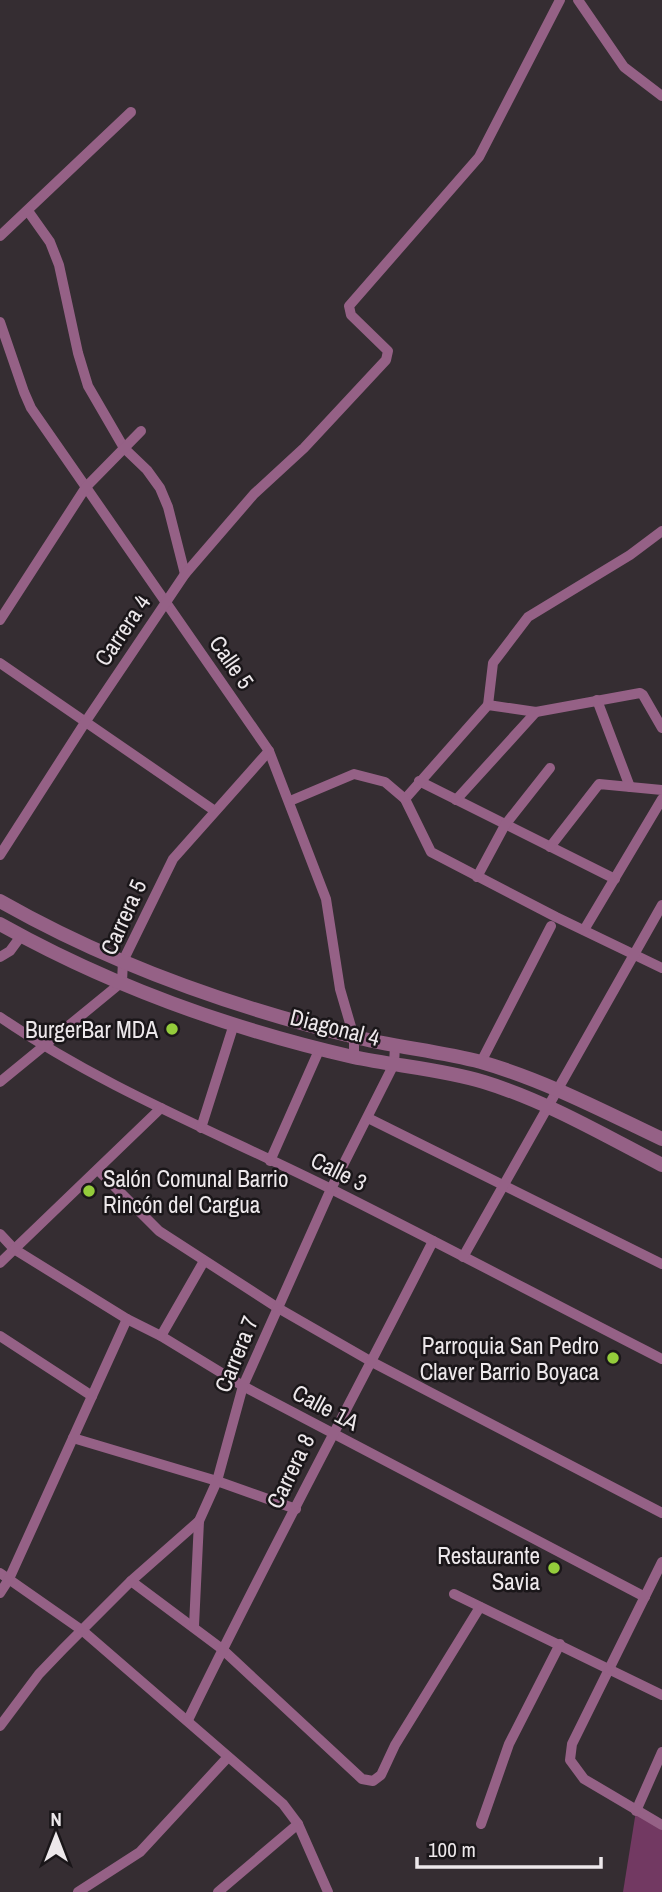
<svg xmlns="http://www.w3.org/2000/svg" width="662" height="1892" font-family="'Archivo Narrow',sans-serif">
	<rect width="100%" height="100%" fill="#352d32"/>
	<path fill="#723962" d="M636 1811 662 1825V1892H623Z"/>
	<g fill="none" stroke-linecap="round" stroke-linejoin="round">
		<g stroke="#956186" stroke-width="10">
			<path d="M578 0 624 67 662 96"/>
			<path d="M28 211 50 242 59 265 78 353 88 386 124 448 147 470 160 488 168 507 185 574"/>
			<path d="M0 236 131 112"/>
			<path d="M0 322 24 392 31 408 269 751 326 899 340 989 354 1037V1057"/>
			<path d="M0 620 86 487 141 431"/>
			<path d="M0 663 215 811"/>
			<path d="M597 700 630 787"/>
			<path d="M488 705 493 663 528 617 630 555 662 531"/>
			<path d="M419 781 615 879"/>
			<path d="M405 799 488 705 536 712 640 693 643 695 662 728"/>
			<path d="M456 800 536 712"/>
			<path d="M290 801 354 774 385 782 405 799 431 852 556 917 662 968"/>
			<path d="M550 847 599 784 662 790"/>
			<path d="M0 855 86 721 185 574 254 494 304 448 386 360 388 351 351 315 349 306 479 157 560 0"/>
			<path d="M477 877 505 825 550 768"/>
			<path d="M584 930 662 799"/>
			<path d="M0 957 10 951 21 936"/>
			<path d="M0 1017C103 1088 221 1134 333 1190 443 1245 552 1303 662 1359"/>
			<path d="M481 1062 551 926"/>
			<path d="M0 1082 122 982 123 961 173 859 269 751"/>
			<path d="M368 1118 662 1264"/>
			<path d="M201 1128 234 1024"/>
			<path d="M270 1161 320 1048"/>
			<path d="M98 1170 159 1231 278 1308 372 1362 662 1513"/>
			<path d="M0 1234 14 1249 127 1319 161 1336 243 1386 645 1597"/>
			<path d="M463 1257 662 905"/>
			<path d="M0 1263 161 1108"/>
			<path d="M0 1336 92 1396"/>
			<path d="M161 1336 204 1261"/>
			<path d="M73 1438 217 1481 296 1509"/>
			<path d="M662 1562 572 1744 570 1760 584 1779 662 1825"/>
			<path d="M0 1573 83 1631 283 1804 298 1824 328 1892"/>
			<path d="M131 1581 222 1649 362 1779 373 1781 381 1775 395 1745 480 1607"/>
			<path d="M0 1593 9 1579 127 1319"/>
			<path d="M454 1594 662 1695"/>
			<path d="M194 1626 199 1521"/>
			<path d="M188 1720C266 1559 352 1401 433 1241"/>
			<path d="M0 1726 39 1674 63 1649 131 1581 199 1521 217 1481 243 1386 331 1189 394 1064 395 1046"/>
			<path d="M636 1811 662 1752"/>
			<path d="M481 1824 509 1744 560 1644"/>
			<path d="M78 1892 140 1852 228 1757"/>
			<path d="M218 1892 298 1824"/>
		</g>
		<g stroke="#956186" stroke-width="14">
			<path d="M0 901C109 963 229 1006 351 1036 394 1047 439 1051 481 1062 544 1080 603 1111 662 1139"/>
			<path d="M0 924C109 985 231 1029 353 1057 396 1066 441 1069 484 1082 546 1101 604 1135 662 1165"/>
		</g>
	</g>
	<g fill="#94cc3b" stroke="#1a1619" stroke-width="2.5">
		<circle cx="172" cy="1029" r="7"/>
		<circle cx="89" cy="1191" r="7"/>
		<circle cx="613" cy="1358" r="7"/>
		<circle cx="554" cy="1568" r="7"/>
	</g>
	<g text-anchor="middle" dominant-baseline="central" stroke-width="5" stroke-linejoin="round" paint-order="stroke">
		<g font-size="23" fill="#ede8eb" stroke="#1a1619">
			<text transform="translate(122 630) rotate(-56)">Carrera 4</text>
			<text transform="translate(232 662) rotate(55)">Calle 5</text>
			<text transform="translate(123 917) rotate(-66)">Carrera 5</text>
			<text transform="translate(335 1027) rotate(14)">Diagonal 4</text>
			<text transform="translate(339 1171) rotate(26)">Calle 3</text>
			<text transform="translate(236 1354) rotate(-68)">Carrera 7</text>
			<text transform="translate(326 1407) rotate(28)">Calle 1A</text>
			<text transform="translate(290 1471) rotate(-64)">Carrera 8</text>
		</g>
		<g font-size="23" fill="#ede8eb" stroke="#1a1619" text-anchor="end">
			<text x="158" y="1029">BurgerBar MDA</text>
			<text x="103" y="1178" text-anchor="start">Salón Comunal Barrio<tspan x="103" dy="26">Rincón del Cargua</tspan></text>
			<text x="599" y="1345">Parroquia San Pedro<tspan x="599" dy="26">Claver Barrio Boyaca</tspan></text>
			<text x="540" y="1555">Restaurante<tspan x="540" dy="26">Savia</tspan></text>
		</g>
	</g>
	<g transform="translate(56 1836)" stroke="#1a1619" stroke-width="5" paint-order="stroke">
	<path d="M0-5L12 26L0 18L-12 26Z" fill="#ede8eb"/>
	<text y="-10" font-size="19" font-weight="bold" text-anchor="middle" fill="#ede8eb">N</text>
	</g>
	<path d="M417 1857v10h184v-10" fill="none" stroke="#ede8eb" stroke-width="3.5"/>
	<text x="428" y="1857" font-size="21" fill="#ede8eb" stroke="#1a1619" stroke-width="5" paint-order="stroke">100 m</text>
</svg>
